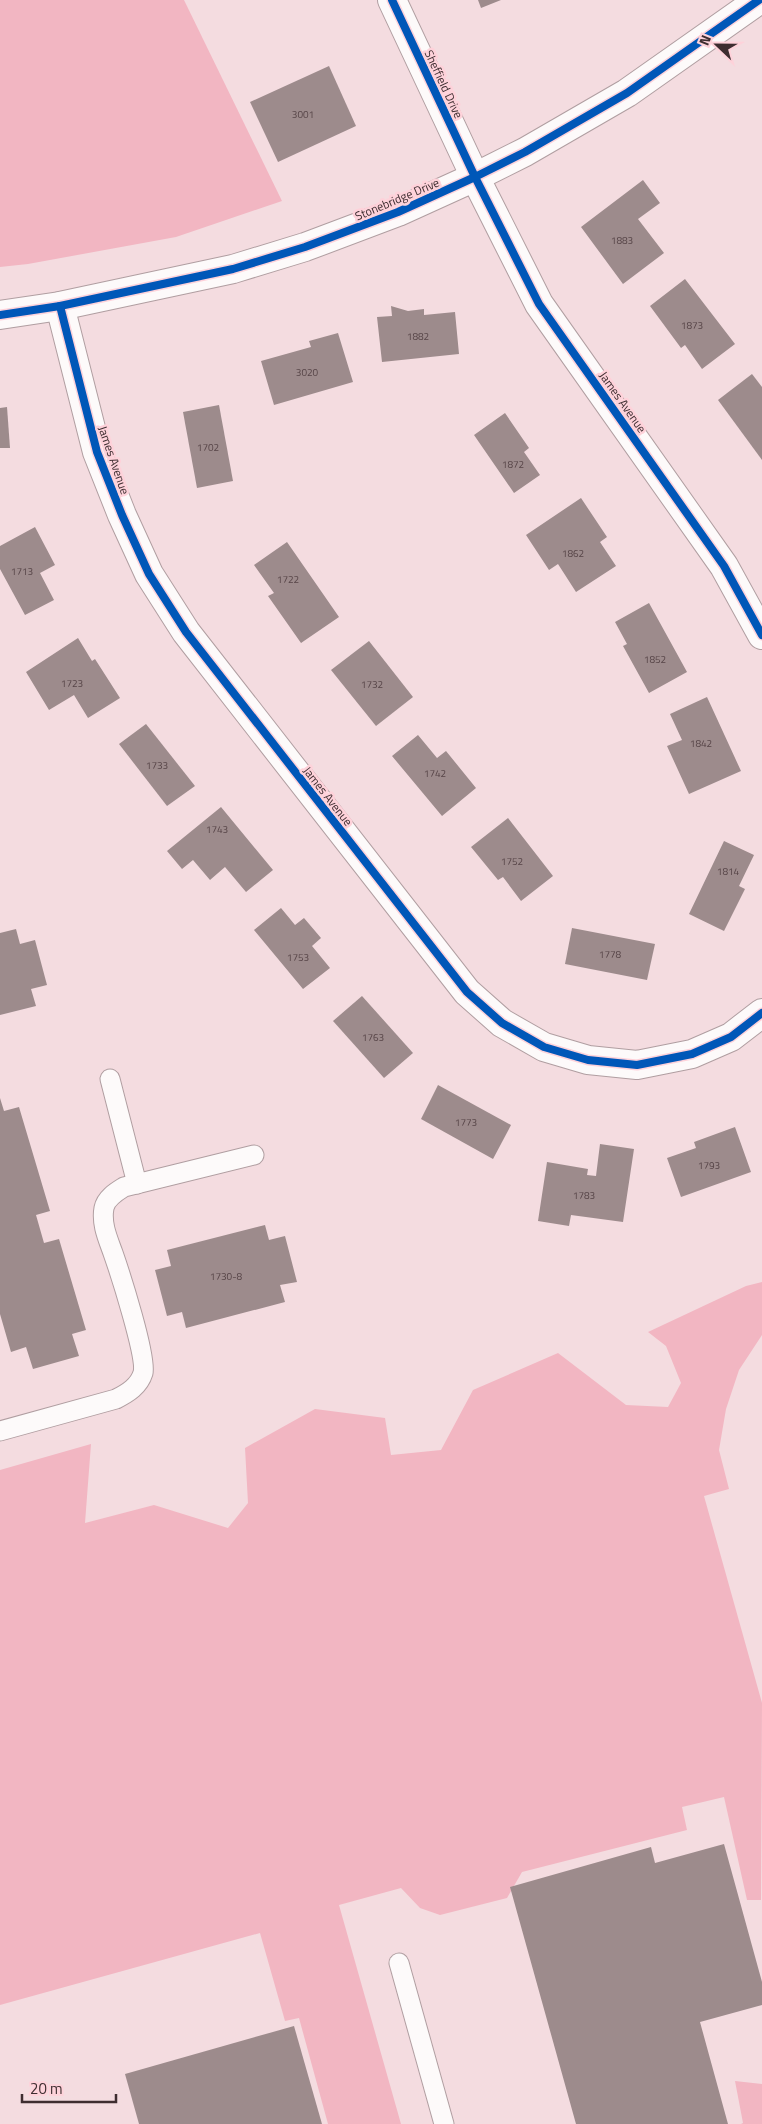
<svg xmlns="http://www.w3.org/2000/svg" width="762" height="2124" font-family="'Titillium Web',sans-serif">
	<rect width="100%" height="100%" fill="#f4dce0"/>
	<g fill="#f2b6c2">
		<path d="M0 0H184L282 201 176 237 28 264 0 267Z"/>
		<path d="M762 1282V1335L739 1370 726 1409 719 1450 729 1489 704 1496 762 1703 761 1900H747L724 1797 682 1807 687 1830 522 1872 507 1898 440 1915 420 1908 401 1888 339 1905 401 2124H328L299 2018 285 2021 260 1933 0 2005V1470L91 1444 85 1523 154 1505 228 1528 248 1503 245 1448 315 1409 385 1418 391 1455 441 1450 473 1390 558 1353 626 1405 668 1407 681 1383 666 1346 648 1332 746 1286Z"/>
		<path d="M735 2081 762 2084V2124H741L743 2123Z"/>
	</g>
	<g fill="#9d8b8c">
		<path d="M478 0H501L481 8Z"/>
		<path d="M329 66 356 126 278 162 250 102Z"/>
		<path d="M643 180 660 203 638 219 664 253 623 284 581 227Z"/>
		<path d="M685 279 735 344 702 369 685 345 681 348 650 306Z"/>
		<path d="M391 306 408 311 424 309V315L455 312 459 354 382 362 377 317 392 316Z"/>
		<path d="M338 333 353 382 274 405 261 361 311 347 309 341Z"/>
		<path d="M752 374 762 387V460L718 400Z"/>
		<path d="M219 405 233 481 197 488 183 412Z"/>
		<path d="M7 407 10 448H0V408Z"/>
		<path d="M505 413 529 448 524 452 540 475 514 493 474 435Z"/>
		<path d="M581 498 607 537 600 542 616 566 576 592 558 564 549 570 526 535Z"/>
		<path d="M35 527 55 565 40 573 54 600 25 615 0 569V546Z"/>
		<path d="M287 542 339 617 301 643 268 596 274 593 254 565Z"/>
		<path d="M649 603 687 672 649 693 623 646 627 644 615 622Z"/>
		<path d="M78 638 92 661 95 659 120 698 88 718 74 695 49 710 26 672Z"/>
		<path d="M369 641 413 697 376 726 331 670Z"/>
		<path d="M707 697 741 771 689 794 667 746 682 740 670 714Z"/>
		<path d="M146 724 195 786 167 806 119 744Z"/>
		<path d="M418 735 437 758 446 751 476 788 442 816 392 756Z"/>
		<path d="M221 807 273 870 246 892 225 867 210 880 193 860 182 869 167 851Z"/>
		<path d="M508 818 553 876 521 901 503 877 498 880 471 847Z"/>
		<path d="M724 841 754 855 739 886 745 889 724 931 689 914Z"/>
		<path d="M281 908 295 925 304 918 321 938 312 946 330 968 303 989 254 930Z"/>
		<path d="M572 928 655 944 647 980 565 964Z"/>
		<path d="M16 929 20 944 35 940 47 985 31 989 36 1006 0 1015V933Z"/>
		<path d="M362 996 413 1053 384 1078 333 1021Z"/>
		<path d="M438 1085 511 1125 493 1159 421 1119Z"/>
		<path d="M0 1098 4 1111 19 1107 50 1211 36 1215 44 1243 59 1239 86 1330 72 1334 79 1356 33 1369 26 1347 11 1352 0 1314Z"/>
		<path d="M735 1127 751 1172 681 1197 667 1158 696 1148 694 1142Z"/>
		<path d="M600 1144 634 1149 623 1222 571 1215 569 1226 538 1221 547 1162 588 1169 587 1175 596 1176Z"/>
		<path d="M265 1225 269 1240 285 1236 297 1282 280 1285 285 1302 186 1328 182 1312 167 1316 155 1270 171 1266 167 1250Z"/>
		<path d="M724 1844 762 1982V2005L700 2022 728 2124H576L510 1887 651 1847 655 1863Z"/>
		<path d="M294 2026 322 2124H139L125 2074Z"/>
	</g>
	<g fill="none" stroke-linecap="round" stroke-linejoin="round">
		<g stroke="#b09ea1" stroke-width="21">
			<g id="service">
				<path d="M110 1079 137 1184"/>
				<path d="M0 1431 116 1399C128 1393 139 1386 143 1373 147 1357 120 1273 113 1253 108 1239 101 1224 104 1208 106 1198 116 1192 124 1187L254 1155"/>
				<path d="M399 1963 444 2124"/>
			</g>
		</g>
		<g stroke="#b09ea1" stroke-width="30">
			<g id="minor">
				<path d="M392 0 475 177 539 304 724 566 762 635"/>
				<path d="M60 306 97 452 122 515 149 574 186 632 467 992 502 1023 544 1047 588 1060 637 1065 692 1054 731 1037 762 1013"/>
				<path d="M0 315 60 306 233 269 305 247 398 212 475 177 525 152 627 93 759 0"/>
			</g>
		</g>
		<use href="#service" stroke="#fdfafa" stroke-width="19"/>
		<use href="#minor" stroke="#fdfafa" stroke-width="28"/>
		<g stroke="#fed2da" stroke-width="11">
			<g id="cycleway">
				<path d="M392 0 475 177 539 304 724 566 762 635"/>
				<path d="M60 306 97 452 122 515 149 574 186 632 467 992 502 1023 544 1047 588 1060 637 1065 692 1054 731 1037 762 1013"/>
				<path d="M0 315 60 306 233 269 305 247 398 212 475 177 525 152 627 93 759 0"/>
			</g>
		</g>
		<use href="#cycleway" stroke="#0057b8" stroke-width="8"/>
	</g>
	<g text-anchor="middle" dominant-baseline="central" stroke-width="5" stroke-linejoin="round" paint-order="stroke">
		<g font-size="10" fill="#564447">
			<text x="303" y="114">3001</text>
			<text x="622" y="240">1883</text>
			<text x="692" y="325">1873</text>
			<text x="418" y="336">1882</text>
			<text x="307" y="372">3020</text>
			<text x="208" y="447">1702</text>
			<text x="513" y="464">1872</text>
			<text x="573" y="553">1862</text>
			<text x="22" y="571">1713</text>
			<text x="288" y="579">1722</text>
			<text x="655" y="659">1852</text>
			<text x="72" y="683">1723</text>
			<text x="372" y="684">1732</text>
			<text x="701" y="743">1842</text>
			<text x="157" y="765">1733</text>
			<text x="435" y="773">1742</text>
			<text x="217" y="829">1743</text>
			<text x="512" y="861">1752</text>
			<text x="728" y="871">1814</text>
			<text x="610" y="954">1778</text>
			<text x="298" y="957">1753</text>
			<text x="373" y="1037">1763</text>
			<text x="466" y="1122">1773</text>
			<text x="709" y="1165">1793</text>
			<text x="584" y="1195">1783</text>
			<text x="226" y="1276">1730-8</text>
		</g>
		<g font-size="12" fill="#3e2d30" stroke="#fed2da">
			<text transform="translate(444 84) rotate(65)">Sheffield Drive</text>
			<text transform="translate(397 199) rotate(-23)">Stonebridge Drive</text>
			<text transform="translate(623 402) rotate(55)">James Avenue</text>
			<text transform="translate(114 460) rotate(71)">James Avenue</text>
			<text transform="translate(328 796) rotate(52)">James Avenue</text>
		</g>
	</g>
	<g transform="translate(717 45) rotate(292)" stroke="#fed2da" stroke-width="4" paint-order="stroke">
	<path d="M0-4L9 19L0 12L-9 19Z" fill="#3e2d30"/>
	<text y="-8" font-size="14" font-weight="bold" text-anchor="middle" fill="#3e2d30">N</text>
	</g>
	<path d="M22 2094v8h94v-8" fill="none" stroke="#3e2d30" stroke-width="2.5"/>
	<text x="30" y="2094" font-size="15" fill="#3e2d30" stroke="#fed2da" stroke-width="4" paint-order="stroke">20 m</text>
</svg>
